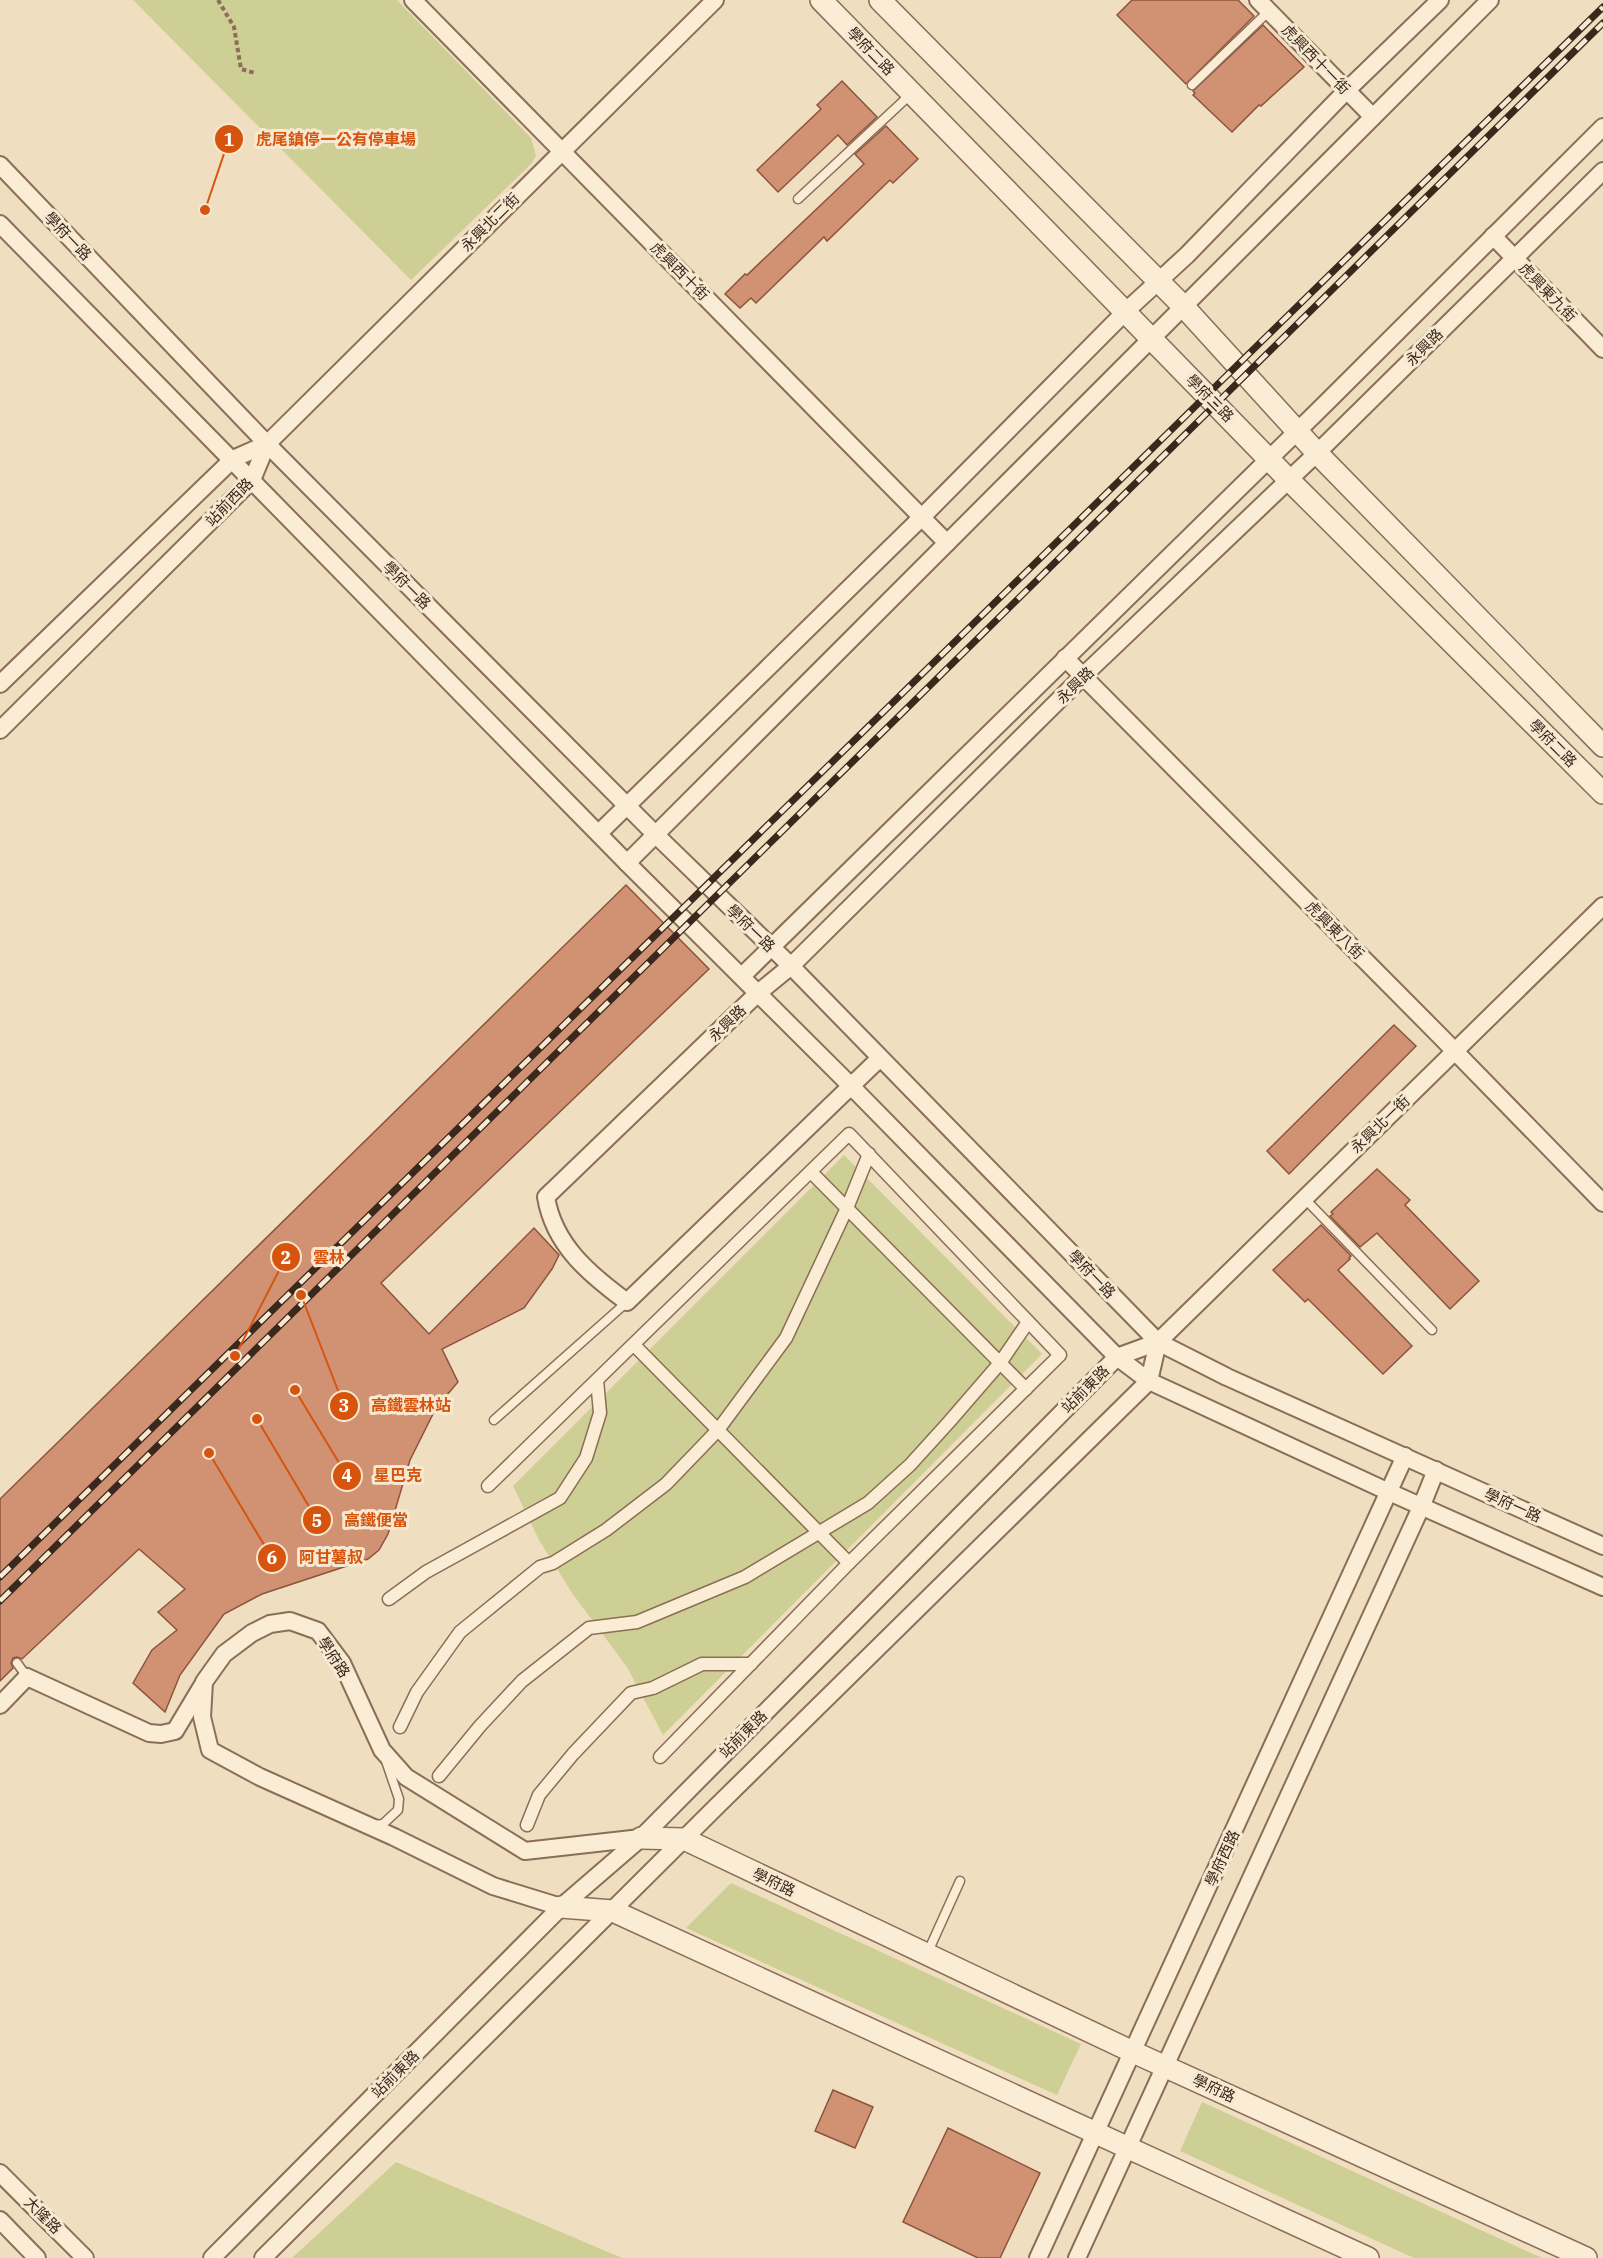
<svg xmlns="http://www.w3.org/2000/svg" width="1603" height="2258" font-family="'IBM Plex Serif','Noto Sans TC',serif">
	<rect width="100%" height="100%" fill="#f0dec1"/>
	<g fill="#cecf94">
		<path d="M133 0H397L531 138 536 156 531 164 411 280Z"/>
		<path d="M844 1155 1042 1354 663 1735 627 1667 572 1593 539 1540 513 1486Z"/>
		<path d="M731 1883 1081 2044 1057 2095 686 1928Z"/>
		<path d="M1202 2102 1542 2258H1414L1180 2151Z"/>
		<path d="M396 2162 622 2258H292Z"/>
	</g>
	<g fill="#d19274" stroke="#8c543c" stroke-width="1.5">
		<path d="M1132 0H1238L1254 16 1186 84 1117 15Z"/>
		<path d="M1263 25 1304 67 1261 106 1259 105 1232 132 1193 95 1195 93 1193 91Z"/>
		<path d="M842 81 877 117 847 145 838 135 778 192 757 170 821 109 817 105Z"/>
		<path d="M886 126 918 159 893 183 890 180 827 241 824 237 756 303 751 298 740 308 725 294 745 274 747 275 864 164 855 154Z"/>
		<path d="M626 885 709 969 381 1283 429 1334 534 1228 559 1255 552 1269 524 1308 442 1349 458 1382 436 1408 410 1460 388 1534 379 1550 368 1559 262 1594 224 1614 180 1675 165 1712 133 1683 152 1650 177 1630 158 1612 185 1589 139 1549 22 1659 17 1657 13 1658 11 1663 13 1668 0 1681V1499Z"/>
		<path d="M1394 1025 1416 1046 1289 1174 1267 1151Z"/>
		<path d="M1377 1169 1410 1200 1405 1205 1479 1281 1450 1309 1377 1233 1360 1247 1330 1216 1333 1214 1331 1212Z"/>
		<path d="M1321 1225 1351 1256 1349 1258 1350 1259 1338 1270 1412 1346 1383 1374 1308 1299 1305 1302 1273 1270Z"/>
		<path d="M833 2090 873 2107 855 2148 815 2131Z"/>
		<path d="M948 2128 1040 2173 1000 2258H978L903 2222Z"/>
	</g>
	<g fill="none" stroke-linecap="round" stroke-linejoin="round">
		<g stroke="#8b6e57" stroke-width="11">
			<g id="service">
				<path d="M1192 85 1269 11"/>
				<path d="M798 199 912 93"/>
				<path d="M1304 1198 1432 1330"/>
				<path d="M494 1420 627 1302"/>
				<path d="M17 1663 27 1677"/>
				<path d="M374 1825 383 1824 398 1810 399 1799 386 1761"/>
				<path d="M927 1954 960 1881"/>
			</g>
		</g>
		<g stroke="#8b6e57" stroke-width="15">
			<g id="pedestrian">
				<path d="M811 1172 1026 1389"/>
				<path d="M634 1345 849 1563"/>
				<path d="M488 1486 849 1134 1060 1355 849 1563 660 1757"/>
				<path d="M389 1599 426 1572 560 1498 586 1458 600 1413 597 1380"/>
				<path d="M400 1727 417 1692 460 1632 540 1567 553 1563 606 1530 666 1484 718 1430 786 1338 847 1208 869 1154"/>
				<path d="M439 1776 480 1726 522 1681 589 1628 637 1622 745 1577 868 1503 910 1465 949 1422 1000 1363 1028 1322"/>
				<path d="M527 1825 539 1795 573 1754 631 1693 653 1688 702 1664H751"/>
			</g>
		</g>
		<g stroke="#8b6e57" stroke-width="20">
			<g id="minor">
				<path d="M413 0 947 543"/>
				<path d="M1258 0 1373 117"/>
				<path d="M0 165 267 444 655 834 791 966 1158 1342 1227 1377 1603 1546"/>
				<path d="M0 224 627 863 851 1086 1117 1357 1149 1381 1389 1492 1603 1587"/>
				<path d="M1493 236 1603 349"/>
				<path d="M1065 658 1441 1037 1603 1203"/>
				<path d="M0 684 233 459 267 444 715 0"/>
				<path d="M0 730 252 480 267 444"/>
				<path d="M599 833 922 517 1126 311 1187 255 1347 90 1440 0"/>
				<path d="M627 863 1490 0"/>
				<path d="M742 976 1325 404 1603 127"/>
				<path d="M880 1058 627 1302C589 1274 554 1245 546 1197L758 993 791 966 1083 676 1317 453 1603 171"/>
				<path d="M0 1705 27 1677 149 1733 161 1734 175 1731 202 1686"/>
				<path d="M561 1907 493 1886 394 1837 260 1777 210 1750 202 1717 204 1682 224 1654 252 1633 270 1624 290 1621 318 1631 342 1663 382 1750 406 1777 525 1851 641 1838"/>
				<path d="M0 2173 85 2258"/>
				<path d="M0 2220 37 2258"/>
				<path d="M212 2258 561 1907 641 1838 1117 1357 1158 1342 1603 906"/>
				<path d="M263 2258 715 1808 1149 1381 1158 1342"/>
				<path d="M1038 2258 1405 1456"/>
				<path d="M1077 2258 1422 1505 1436 1470"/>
			</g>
		</g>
		<g stroke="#8b6e57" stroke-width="24">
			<g id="tertiary">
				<path d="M821 0 1289 480 1603 793"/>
				<path d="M880 0 1184 307 1317 453 1603 746"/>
				<path d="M641 1838 684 1839 1133 2052 1586 2258"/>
				<path d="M561 1907 613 1911 1368 2258"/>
			</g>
		</g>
		<path stroke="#8b6e57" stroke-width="4" stroke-dasharray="4.5 3" stroke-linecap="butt" d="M218 0 234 27 241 69 255 73"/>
		<use href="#service" stroke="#fbecd5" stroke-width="8"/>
		<use href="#pedestrian" stroke="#fbecd5" stroke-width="12"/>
		<use href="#minor" stroke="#fbecd5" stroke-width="16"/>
		<use href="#tertiary" stroke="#fbecd5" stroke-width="21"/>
		<g stroke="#3a281c" stroke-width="7">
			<g id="rail">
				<path d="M0 1577 1603 7"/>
				<path d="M0 1601 1603 23"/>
			</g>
		</g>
		<use href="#rail" stroke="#f7e9d1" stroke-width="4.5" stroke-dasharray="14" stroke-linecap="butt"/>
	</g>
	<g text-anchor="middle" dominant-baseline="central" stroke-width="6" stroke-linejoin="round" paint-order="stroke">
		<g font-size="15" fill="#3a281c" stroke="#f7e9d1">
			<text transform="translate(871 51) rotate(46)">學府二路</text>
			<text transform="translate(1316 59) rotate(46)">虎興西十一街</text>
			<text transform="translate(490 222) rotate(-45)">永興北二街</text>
			<text transform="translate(68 236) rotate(46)">學府一路</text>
			<text transform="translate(680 271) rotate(45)">虎興西十街</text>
			<text transform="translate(1548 292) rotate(46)">虎興東九街</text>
			<text transform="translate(1424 347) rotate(-45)">永興路</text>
			<text transform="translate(1210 398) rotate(45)">學府二路</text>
			<text transform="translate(229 502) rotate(-46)">站前西路</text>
			<text transform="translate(407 585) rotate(45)">學府一路</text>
			<text transform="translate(1075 685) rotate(-44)">永興路</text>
			<text transform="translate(1553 743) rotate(45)">學府二路</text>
			<text transform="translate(751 928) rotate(44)">學府一路</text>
			<text transform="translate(1335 930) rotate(45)">虎興東八街</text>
			<text transform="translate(727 1023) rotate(-44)">永興路</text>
			<text transform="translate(1380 1124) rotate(-44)">永興北一街</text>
			<text transform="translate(1092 1274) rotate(46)">學府一路</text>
			<text transform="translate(1085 1389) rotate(-45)">站前東路</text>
			<text transform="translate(1513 1505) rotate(24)">學府一路</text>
			<text transform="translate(334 1657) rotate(57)">學府路</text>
			<text transform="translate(743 1734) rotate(-45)">站前東路</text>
			<text transform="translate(1222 1858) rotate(-65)">學府西路</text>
			<text transform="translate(774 1882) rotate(25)">學府路</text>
			<text transform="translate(395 2074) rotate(-45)">站前東路</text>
			<text transform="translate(1214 2088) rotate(25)">學府路</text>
			<text transform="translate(43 2215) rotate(45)">大隆路</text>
		</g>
	</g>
	<path fill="none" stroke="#d7540e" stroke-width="2" d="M205 210L229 139M235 1356L286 1257M301 1295L344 1406M295 1390L347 1476M257 1419L317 1520M209 1453L272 1558"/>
	<g fill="#d7540e" stroke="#f7e9d1" stroke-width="2">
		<circle cx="205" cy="210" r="6"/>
		<circle cx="235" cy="1356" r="6"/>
		<circle cx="301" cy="1295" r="6"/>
		<circle cx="295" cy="1390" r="6"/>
		<circle cx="257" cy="1419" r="6"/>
		<circle cx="209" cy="1453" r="6"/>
		<circle cx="229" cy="139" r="15"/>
		<circle cx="286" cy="1257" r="15"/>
		<circle cx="344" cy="1406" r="15"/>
		<circle cx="347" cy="1476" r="15"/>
		<circle cx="317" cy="1520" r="15"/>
		<circle cx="272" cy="1558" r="15"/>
	</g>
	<g font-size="18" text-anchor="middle" font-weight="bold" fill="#fff">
		<text x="229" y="146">1</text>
		<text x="286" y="1264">2</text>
		<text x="344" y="1412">3</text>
		<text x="347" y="1482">4</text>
		<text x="317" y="1527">5</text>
		<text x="272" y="1564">6</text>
	</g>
	<g font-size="16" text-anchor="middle" font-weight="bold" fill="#d7540e" stroke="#f7e9d1" stroke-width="6" stroke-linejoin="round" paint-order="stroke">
		<text x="336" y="145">虎尾鎮停一公有停車場</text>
		<text x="329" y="1263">雲林</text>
		<text x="411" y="1411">高鐵雲林站</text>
		<text x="398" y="1481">星巴克</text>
		<text x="376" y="1526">高鐵便當</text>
		<text x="331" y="1563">阿甘薯叔</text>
	</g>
</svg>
